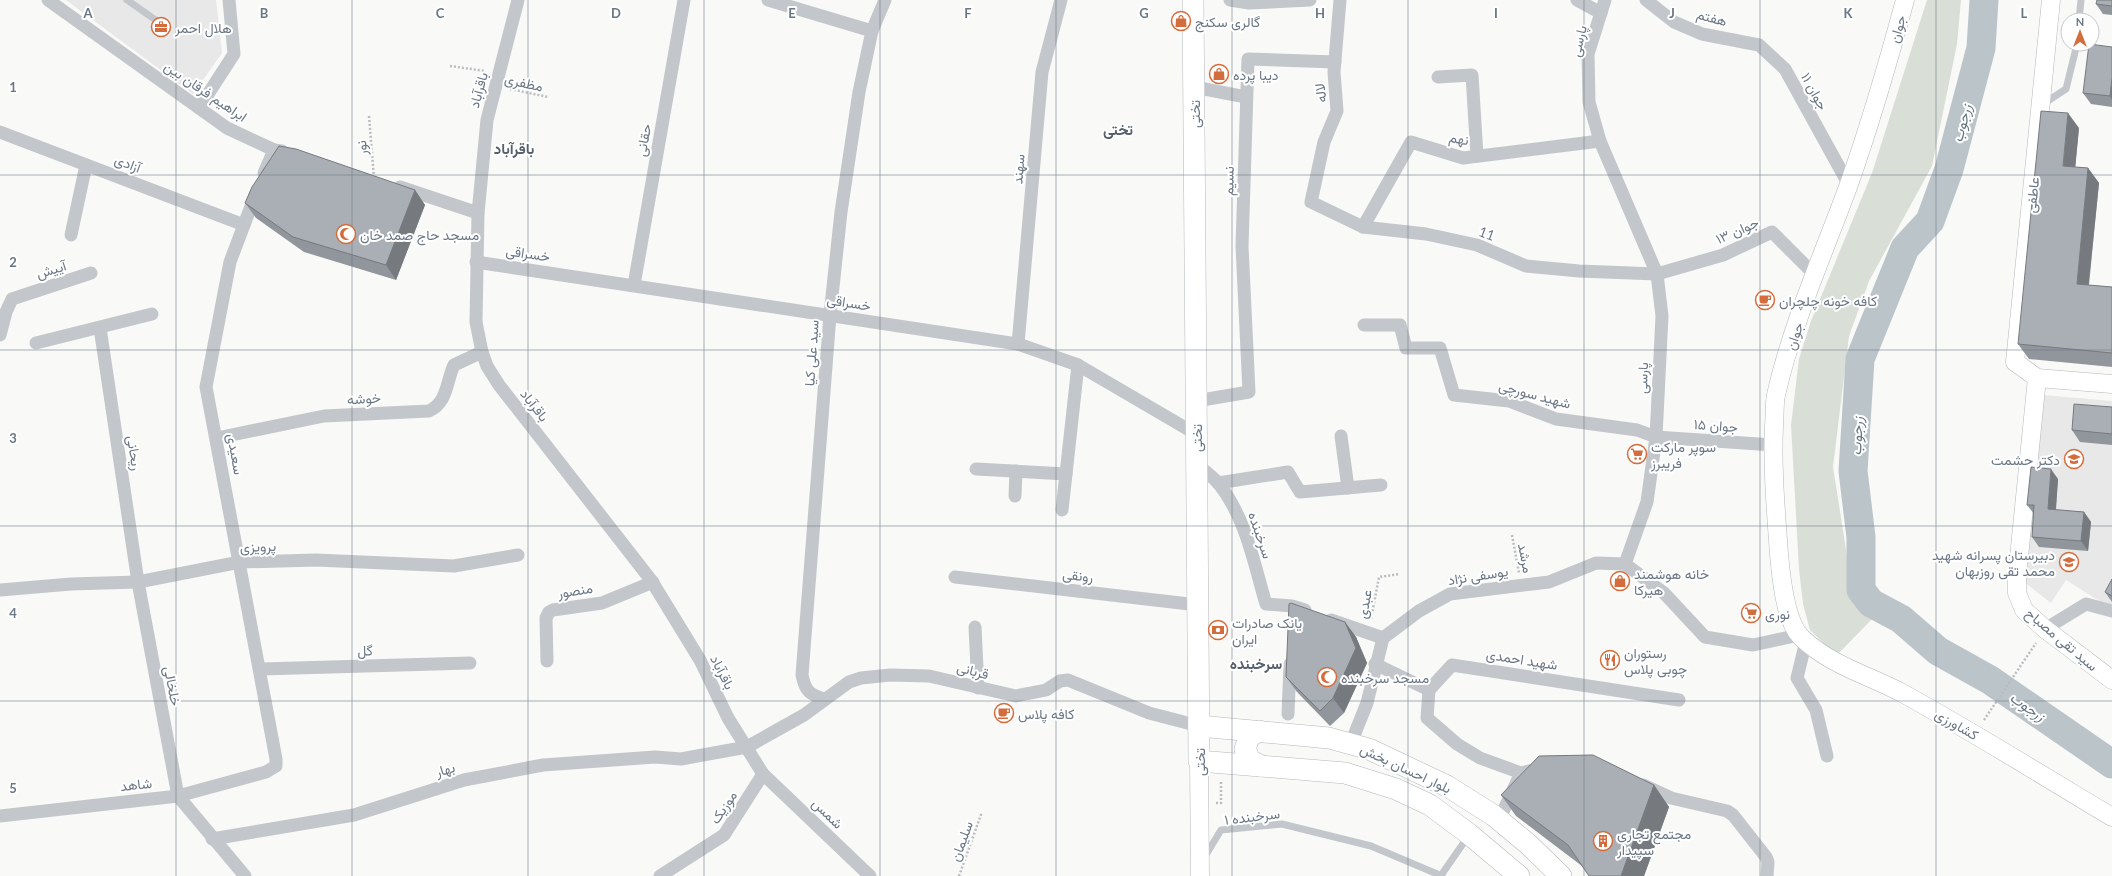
<svg xmlns="http://www.w3.org/2000/svg" width="2112" height="876" font-family="Lato,Vazirmatn,sans-serif">
	<rect width="100%" height="100%" fill="#f9f9f7"/>
	<g fill="#e7e8e7">
		<path d="M66 0H216L222 53 193 94Z"/>
		<path d="M2043 395 2112 401V605L2110 608 2066 580 2051 603 2024 582Z"/>
	</g>
	<path fill="#d9ded7" d="M1927 0H1961L1957 44 1932 166 1869 281 1849 336 1833 467 1853 594 1873 618 1836 656 1810 630 1803 604 1799 569 1791 425 1799 359 1811 321 1872 173Z"/>
	<g fill="none" stroke-linecap="round" stroke-linejoin="round">
		<path stroke="#bbc4c9" stroke-width="29" d="M1984 0 1981 48 1949 169 1930 221 1905 248 1860 359 1853 471 1861 537V590L1871 603 1901 619 1938 651 1990 680 2112 764"/>
		<g stroke="#b3b8bd" stroke-width="19">
			<g id="secondary">
				<path d="M1905 0C1888 63 1870 125 1848 187 1823 255 1792 324 1776 395 1774 405 1775 416 1774 426 1772 468 1776 512 1779 554 1781 577 1785 621 1801 637 1829 665 1871 676 1904 694 1975 733 2043 776 2112 817"/>
				<path d="M2037 378 2015 362 2051 0"/>
				<path d="M2037 378 2017 577V593L2024 610 2045 629 2112 680"/>
				<path d="M2037 378 2112 384"/>
				<path d="M1199 761 1200 876"/>
			</g>
		</g>
		<g stroke="#b4b8bc" stroke-width="22">
			<g id="primary">
				<path d="M1193 0 1199 761 1345 773 1396 789 1430 805 1469 834 1519 876"/>
				<path d="M1199 726 1329 738 1369 749 1447 786 1493 815 1528 844 1561 876"/>
				<path d="M1259 731 1249 737 1245 749 1250 760 1261 766"/>
			</g>
		</g>
		<g stroke="#bbbdc0" stroke-width="2.5" stroke-dasharray="2 2" stroke-linecap="butt">
			<path d="M450 66 485 71"/>
			<path d="M510 89 548 97"/>
			<path d="M369 116 374 178"/>
			<path d="M1512 535 1519 573"/>
			<path d="M1371 619 1379 577 1400 574"/>
			<path d="M1984 720 2036 643"/>
			<path d="M1216 803H1221V780"/>
			<path d="M959 876 982 812"/>
		</g>
		<g stroke="#c3c6ca" stroke-width="7">
			<path d="M127 0 157 21"/>
			<path d="M2079 20 2081 0"/>
			<path d="M2043 104 2066 89 2077 44"/>
			<path d="M1204 858 1221 830 1282 824 1371 846 1442 876"/>
			<path d="M1442 874 1469 835"/>
		</g>
		<g stroke="#c3c6ca" stroke-width="13">
			<path d="M48 0 227 128 274 150 282 151"/>
			<path d="M518 0 487 120 478 213 476 322 482 352 487 366 499 385 651 580 700 660 728 718 763 774 870 876"/>
			<path d="M768 0 872 31"/>
			<path d="M1230 0 1249 3 1310 0"/>
			<path d="M1340 0 1334 72 1337 111 1324 142 1311 202 1363 227 1426 234 1477 245 1526 266 1579 271 1657 274 1723 255 1772 232 1815 275"/>
			<path d="M1577 0 1601 13"/>
			<path d="M1605 0 1588 54 1589 102 1600 141 1657 274 1662 316 1656 437 1647 502 1625 564"/>
			<path d="M1646 0 1674 22 1702 34 1759 45 1785 69 1849 185"/>
			<path d="M1438 77 1472 75 1477 156"/>
			<path d="M1194 87 1246 97"/>
			<path d="M199 108 234 54 229 0"/>
			<path d="M0 132 244 225"/>
			<path d="M264 173 274 150"/>
			<path d="M400 187 478 213"/>
			<path d="M1363 227 1411 142 1463 158 1600 141"/>
			<path d="M71 235 86 165"/>
			<path d="M476 262 1018 344 1078 365 1196 434"/>
			<path d="M634 285 684 0"/>
			<path d="M1364 325H1400L1406 348H1440L1454 395 1509 401 1556 419 1637 430 1656 437 1773 445"/>
			<path d="M100 328 138 582 178 796 245 876"/>
			<path d="M0 335 6 312 12 299 91 273"/>
			<path d="M36 343 152 314"/>
			<path d="M1018 344 1042 72 1061 0"/>
			<path d="M1196 401 1249 392 1242 246 1248 59 1335 62"/>
			<path d="M1341 436 1348 488"/>
			<path d="M217 438 324 416 429 411C448 402 446 382 454 365L482 352"/>
			<path d="M1196 464C1204 470 1213 477 1219 484 1246 518 1254 564 1266 604L1292 606 1305 610"/>
			<path d="M976 469 1066 474"/>
			<path d="M1218 483 1288 472 1300 492 1381 485"/>
			<path d="M1015 496 1016 471"/>
			<path d="M1062 510 1078 365"/>
			<path d="M1625 564 1664 593 1705 637 1753 645 1799 635"/>
			<path d="M955 577 1198 605"/>
			<path d="M0 590 71 584 138 582 240 562 316 560 454 566 518 555"/>
			<path d="M1331 620 1383 638"/>
			<path d="M975 627 978 688"/>
			<path d="M2045 629 2086 604 2112 611"/>
			<path d="M1806 641 1797 678 1816 710 1827 756"/>
			<path d="M547 661 546 618 549 612 553 610 602 603 653 582"/>
			<path d="M1375 664 1429 690 1452 665 1679 700"/>
			<path d="M261 669 470 663"/>
			<path d="M1429 690 1427 718 1457 744 1480 758 1521 773"/>
			<path d="M825 699C809 695 805 690 802 675L830 315 841 212 859 92 872 31 885 0"/>
			<path d="M1288 714 1290 664"/>
			<path d="M1351 743 1367 703 1383 638 1419 611 1450 594 1549 582 1596 563 1625 564"/>
			<path d="M1643 785 1671 798 1727 811 1733 815 1766 857 1768 862 1767 876"/>
			<path d="M0 816 178 796 266 772 276 766V759L206 387 230 262 256 193"/>
			<path d="M1499 820 1521 773 1541 768"/>
			<path d="M212 839 354 815 464 780 543 765 655 757 681 759 747 747 804 715 849 682 861 678 890 675 929 676 1016 696 1046 690 1060 681 1068 680 1149 713 1199 726"/>
			<path d="M660 876 724 835 763 774"/>
		</g>
		<use href="#secondary" stroke="#fff" stroke-width="18"/>
		<use href="#primary" stroke="#fff" stroke-width="21"/>
	</g>
	<g fill="#91969c">
		<path d="M2112 0V15L2103 14 2096 4Z"/>
		<path d="M2112 47V107L2091 104 2083 93Z"/>
		<path d="M2079 128 2075 167 2088 168 2099 183 2089 285 2112 287V367L2029 359 2018 344Z"/>
		<path d="M415 190 425 205 396 280 304 252 256 218 245 203Z"/>
		<path d="M2112 407V445L2080 442 2072 430Z"/>
		<path d="M2058 479 2056 510 2084 512 2091 522 2088 551 2039 547 2032 537 2034 514 2027 505Z"/>
		<path d="M2112 579V602L2105 592Z"/>
		<path d="M1345 622 1356 637 1367 663 1344 713 1330 726 1297 692 1286 677Z"/>
		<path d="M1654 785 1669 807 1644 876H1589L1582 866 1516 816 1501 795Z"/>
	</g>
	<g fill="#767a7f">
		<path d="M2112 78V100L2110 96Z"/>
		<path d="M2068 113 2079 128 2074 181 2063 166Z"/>
		<path d="M2088 168 2099 183 2087 299 2077 284Z"/>
		<path d="M415 190 425 205 396 280 386 265Z"/>
		<path d="M2051 469 2058 479 2055 519 2048 509Z"/>
		<path d="M2084 512 2091 522 2088 551 2081 541Z"/>
		<path d="M1345 622 1356 637 1367 663 1344 713 1333 698Z"/>
		<path d="M1654 785 1669 807 1644 876H1621Z"/>
	</g>
	<g fill="#a9afb5" stroke="#767a7f">
		<path d="M2097 0H2112V6L2096 4Z"/>
		<path d="M2089 44 2112 47V78L2110 96 2083 93Z"/>
		<path d="M2041 111 2068 113 2063 166 2088 168 2077 284 2112 287V353L2018 344Z"/>
		<path d="M279 146 296 149 415 190 386 265 293 237 245 203 252 187Z"/>
		<path d="M2074 404 2112 407V434L2072 430Z"/>
		<path d="M2031 467 2051 469 2048 509 2084 512 2081 541 2032 537 2034 505H2027Z"/>
		<path d="M2112 579V596L2105 592Z"/>
		<path d="M1291 603 1345 622 1356 648 1333 698 1320 711 1286 677 1289 604Z"/>
		<path d="M1593 755 1654 785 1621 876H1589L1568 845 1501 795 1539 756Z"/>
	</g>
	<path fill="none" stroke="#6b7785" stroke-width="1" stroke-opacity="0.55" d="M176 0V876M352 0V876M528 0V876M704 0V876M880 0V876M1056 0V876M1232 0V876M1408 0V876M1584 0V876M1760 0V876M1936 0V876M0 175H2112M0 350H2112M0 526H2112M0 701H2112"/>
	<defs>
		<g id="shop-ring" transform="scale(1)"><circle r="9.5" fill="#fff" stroke="#d46d3d" stroke-width="1.5"/><path d="M-5-2.5h2.3a2.7 3.5 0 0 1 5.4 0H5L5.5 6h-11ZM-1.5-2.5h3a1.5 2.3 0 0 0-3 0Z" fill="#d46d3d"/></g>
		<g id="office-ring" transform="scale(1)"><circle r="9.5" fill="#fff" stroke="#d46d3d" stroke-width="1.5"/><path d="M-6-3h4V-5.5h4V-3h4V5H-6ZM-1-4.5V-3h2v-1.5ZM-6 0V1H6V0Z" fill="#d46d3d"/></g>
		<g id="mosque-ring" transform="scale(1)"><circle r="9.5" fill="#fff" stroke="#d46d3d" stroke-width="1.5"/><path d="M3.5-4.9A6 6 0 1 0 3.5 4.9A5 5 0 1 1 3.5-4.9Z" fill="#d46d3d"/></g>
		<g id="cafe-ring" transform="scale(1)"><circle r="9.5" fill="#fff" stroke="#d46d3d" stroke-width="1.5"/><path d="M-5.5-4.5H6V0H3Q3 3.5 0 3.5H-2.5Q-5.5 3.5-5.5 0ZM3-3.2v2h1.7v-2ZM-6 4.5H4V6H-6Z" fill="#d46d3d"/></g>
		<g id="supermarket-ring" transform="scale(1)"><circle r="9.5" fill="#fff" stroke="#d46d3d" stroke-width="1.5"/><path d="M-6-5.5h2.5l.6 2H6L4.5 2H-2.5L-4.4-4H-6ZM-1.5 3.2a1.3 1.3 0 1 0 .1 0ZM3 3.2a1.3 1.3 0 1 0 .1 0Z" fill="#d46d3d"/></g>
		<g id="school-ring" transform="scale(1)"><circle r="9.5" fill="#fff" stroke="#d46d3d" stroke-width="1.5"/><path d="M0-5L7-2L0 1L-7-2ZM-4 1L0 2.5L4 1V4Q0 6-4 4Z" fill="#d46d3d"/></g>
		<g id="bank-ring" transform="scale(1)"><circle r="9.5" fill="#fff" stroke="#d46d3d" stroke-width="1.5"/><path d="M-6-4H6V4H-6ZM0-2.3a2.3 2.3 0 1 0 0 4.6a2.3 2.3 0 1 0 0-4.6Z" fill="#d46d3d"/></g>
		<g id="restaurant-ring" transform="scale(1)"><circle r="9.5" fill="#fff" stroke="#d46d3d" stroke-width="1.5"/><path d="M-5-6h1v4h1v-4h1v4h1v-4h1v5L-1.5 .5V6h-2V.5L-5-1ZM5-6V6H3V1.5H1.5Q1.5-4 5-6Z" fill="#d46d3d"/></g>
		<g id="building-ring" transform="scale(1)"><circle r="9.5" fill="#fff" stroke="#d46d3d" stroke-width="1.5"/><path d="M-4-6H4V6H1V3H-1V6H-4ZM-2.5-4.3h1.7v1.8h-1.7ZM.8-4.3h1.7v1.8H.8ZM-2.5-1h1.7V.8h-1.7ZM.8-1h1.7V.8H.8Z" fill="#d46d3d"/></g>
	</defs>
	<g fill-rule="evenodd">
		<use href="#shop-ring" x="1181" y="21"/>
		<use href="#office-ring" x="161" y="27"/>
		<use href="#shop-ring" x="1219" y="74"/>
		<use href="#mosque-ring" x="346" y="234"/>
		<use href="#cafe-ring" x="1765" y="300"/>
		<use href="#supermarket-ring" x="1637" y="454"/>
		<use href="#school-ring" x="2074" y="459"/>
		<use href="#school-ring" x="2069" y="562"/>
		<use href="#shop-ring" x="1620" y="581"/>
		<use href="#supermarket-ring" x="1751" y="613"/>
		<use href="#bank-ring" x="1218" y="630"/>
		<use href="#restaurant-ring" x="1610" y="660"/>
		<use href="#mosque-ring" x="1327" y="677"/>
		<use href="#cafe-ring" x="1004" y="713"/>
		<use href="#building-ring" x="1603" y="841"/>
	</g>
	<g text-anchor="middle" dominant-baseline="central" stroke-width="4" stroke-linejoin="round" paint-order="stroke">
		<g font-size="14" fill="#6b7785" stroke="#fff">
			<text transform="translate(1712 17) rotate(15)">هفتم</text>
			<text transform="translate(1897 29) rotate(-74)">جوان</text>
			<text transform="translate(1578 41) rotate(-77)">پارسی</text>
			<text transform="translate(524 82) rotate(13)">مظفری</text>
			<text transform="translate(478 90) rotate(-75)">باقرآباد</text>
			<text transform="translate(206 91) rotate(34)">ابراهیم فرقان بین</text>
			<text transform="translate(1815 91) rotate(61)">جوان ۱۱</text>
			<text transform="translate(1320 93) rotate(-96)">لاله</text>
			<text transform="translate(1194 114) rotate(-90)">تختی</text>
			<text transform="translate(1459 138) rotate(10)">نهم</text>
			<text transform="translate(643 140) rotate(-80)">حقانی</text>
			<text transform="translate(361 148) rotate(-95)">نور</text>
			<text transform="translate(128 163) rotate(21)">آزادی</text>
			<text transform="translate(1018 169) rotate(-85)">سهند</text>
			<text transform="translate(1228 181) rotate(-89)">نسیم</text>
			<text transform="translate(2032 195) rotate(-84)">عاطفی</text>
			<text transform="translate(1737 230) rotate(-24)">جوان ۱۳</text>
			<text transform="translate(1487 233) rotate(20)">11</text>
			<text transform="translate(528 253) rotate(8)">خسراقی</text>
			<text transform="translate(51 269) rotate(-17)">آییش</text>
			<text transform="translate(849 302) rotate(9)">خسراقی</text>
			<text transform="translate(1794 336) rotate(-72)">جوان</text>
			<text transform="translate(811 353) rotate(-86)">سید علی کیا</text>
			<text transform="translate(1642 378) rotate(-88)">پارسی</text>
			<text transform="translate(1535 394) rotate(15)">شهید سورچی</text>
			<text transform="translate(364 398) rotate(-3)">خوشه</text>
			<text transform="translate(535 405) rotate(52)">باقرآباد</text>
			<text transform="translate(1716 425) rotate(4)">جوان ۱۵</text>
			<text transform="translate(1196 438) rotate(-90)">تختی</text>
			<text transform="translate(135 453) rotate(82)">ریحانی</text>
			<text transform="translate(236 454) rotate(80)">سعیدی</text>
			<text transform="translate(1261 535) rotate(71)">سرخبنده</text>
			<text transform="translate(258 546) rotate(-2)">پرویزی</text>
			<text transform="translate(1526 558) rotate(79)">مرشد</text>
			<text transform="translate(1078 575) rotate(6)">رونقی</text>
			<text transform="translate(1478 575) rotate(-9)">یوسفی نژاد</text>
			<text transform="translate(575 590) rotate(-9)">منصور</text>
			<text transform="translate(1364 604) rotate(-80)">عبدی</text>
			<text transform="translate(2062 639) rotate(40)">سید تقی مصباح</text>
			<text transform="translate(365 650) rotate(-2)">گل</text>
			<text transform="translate(1522 659) rotate(9)">شهید احمدی</text>
			<text transform="translate(973 670) rotate(15)">قربانی</text>
			<text transform="translate(723 672) rotate(63)">باقرآباد</text>
			<text transform="translate(173 686) rotate(79)">خلخالی</text>
			<text transform="translate(1957 724) rotate(30)">کشاورزی</text>
			<text transform="translate(1199 762) rotate(-90)">تختی</text>
			<text transform="translate(1406 768) rotate(25)">بلوار احسان بخش</text>
			<text transform="translate(445 769) rotate(-17)">بهار</text>
			<text transform="translate(136 784) rotate(-6)">شاهد</text>
			<text transform="translate(723 807) rotate(-56)">موزیک</text>
			<text transform="translate(828 813) rotate(44)">شمس</text>
			<text transform="translate(1252 816) rotate(-7)">سرخبنده ۱</text>
			<text transform="translate(961 841) rotate(-70)">سلیمان</text>
		</g>
		<g font-size="14" fill="#6b7785" stroke="#fff" text-anchor="start">
			<text x="1195" y="21">گالری سکنج</text>
			<text x="175" y="27">هلال احمر</text>
			<text x="1233" y="74">دیبا پرده</text>
			<text x="360" y="234">مسجد حاج صمد خان</text>
			<text x="1779" y="300">کافه خونه چلچران</text>
			<text x="1651" y="446">سوپر مارکت<tspan x="1651" dy="16">فریبرز</tspan></text>
			<text x="2060" y="459" text-anchor="end">دکتر حشمت</text>
			<text x="2055" y="554" text-anchor="end">دبیرستان پسرانه شهید<tspan x="2055" dy="16">محمد تقی روزبهان</tspan></text>
			<text x="1634" y="573">خانه هوشمند<tspan x="1634" dy="16">هیرکا</tspan></text>
			<text x="1765" y="613">نوری</text>
			<text x="1232" y="622">یانک صادرات<tspan x="1232" dy="16">ایران</tspan></text>
			<text x="1624" y="652">رستوران<tspan x="1624" dy="16">چوبی پلاس</tspan></text>
			<text x="1341" y="677">مسجد سرخبنده</text>
			<text x="1018" y="713">کافه پلاس</text>
			<text x="1617" y="833">مجتمع تجاری<tspan x="1617" dy="16">سپیدار</tspan></text>
		</g>
		<g font-size="15" font-style="italic" fill="#677780" stroke="#fff">
			<text transform="translate(1961 123) rotate(-75)">زرجوب</text>
			<text transform="translate(1856 436) rotate(-87)">زرجوب</text>
			<text transform="translate(2028 706) rotate(35)">زرجوب</text>
		</g>
		<g font-size="15" font-weight="bold" fill="#58616b" stroke="#fff">
			<text x="1118" y="129">تختی</text>
			<text x="514" y="148">باقرآباد</text>
			<text x="1256" y="663">سرخبنده</text>
		</g>
	</g>
	<g font-size="13" text-anchor="middle" font-weight="bold" fill="#6b7785" stroke="#fff" stroke-width="4" stroke-linejoin="round" paint-order="stroke">
		<text x="88" y="18">A</text>
		<text x="264" y="18">B</text>
		<text x="440" y="18">C</text>
		<text x="616" y="18">D</text>
		<text x="792" y="18">E</text>
		<text x="968" y="18">F</text>
		<text x="1144" y="18">G</text>
		<text x="1320" y="18">H</text>
		<text x="1496" y="18">I</text>
		<text x="1672" y="18">J</text>
		<text x="1848" y="18">K</text>
		<text x="2024" y="18">L</text>
		<text x="13" y="92">1</text>
		<text x="13" y="267">2</text>
		<text x="13" y="443">3</text>
		<text x="13" y="618">4</text>
		<text x="13" y="793">5</text>
	</g>
	<g transform="translate(2080 32)"><circle r="19" fill="#ffffff" stroke="#c4c9ce"/>
	<path d="M0-3L7 15L0 10L-7 15Z" fill="#d46d3d"/>
	<text y="-6" font-size="11" font-weight="bold" text-anchor="middle" fill="#6b7785">N</text>
	</g>
</svg>
